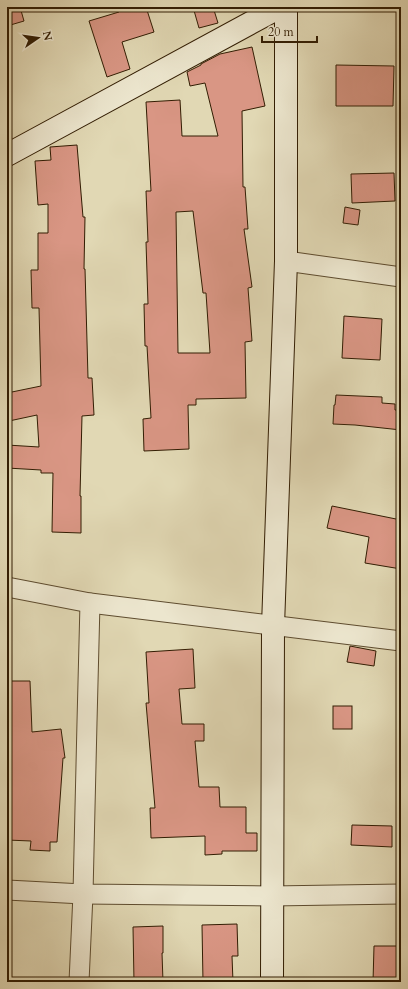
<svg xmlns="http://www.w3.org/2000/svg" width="408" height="989" font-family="Cardo,serif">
	<rect width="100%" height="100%" fill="#e1d8b4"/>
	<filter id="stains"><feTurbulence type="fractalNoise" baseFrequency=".005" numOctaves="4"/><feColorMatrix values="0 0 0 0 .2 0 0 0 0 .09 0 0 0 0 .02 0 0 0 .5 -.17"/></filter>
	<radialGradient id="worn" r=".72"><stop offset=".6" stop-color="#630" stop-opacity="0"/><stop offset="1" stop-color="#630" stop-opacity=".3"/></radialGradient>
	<g fill="#d99684" stroke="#321d03" fill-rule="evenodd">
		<path d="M7 7H20L24 21 7 26Z"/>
		<path d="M118 7H146L154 32 122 42 130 69 107 77 89 21 119 12Z"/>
		<path d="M193 7H213L218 23 199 28Z"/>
		<path d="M252 47 265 106 242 111 243 187H245L248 229H244L252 287 248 288 252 341 245 342 246 398 196 399V405H188L189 449 144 451 143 419 151 418 147 346H145L144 304H148L146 242H148L146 191H151L146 102 180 100 182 136H218L205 83 190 86 187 72 201 65V64L220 54ZM193 211 203 293H206L210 353H178L176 212Z"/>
		<path d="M336 65 394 66 393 106H336Z"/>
		<path d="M77 145 83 217H85L84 269H85L88 378H92L94 415 82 416 80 496H81V533L52 532 53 473H41V470L7 468V445L39 447 37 415 9 421 7 413V393L41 386 39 308H32L31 270H38V233H48V204L38 205 35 161 51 160 50 147Z"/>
		<path d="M394 173 395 201 352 203 351 174Z"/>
		<path d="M345 207 360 210 358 225 343 223Z"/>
		<path d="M344 316 382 319 380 360 342 358Z"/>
		<path d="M336 395 382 397V403L395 404V410H401V430L355 425 333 424 334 405H335Z"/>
		<path d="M332 506 401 520V569L365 563 369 537 327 528Z"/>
		<path d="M350 646 376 651 374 666 347 662Z"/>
		<path d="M193 649 195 688 179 689 182 724H204V741H195L199 787H219L220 807H246V833H257V851H222V854L205 855V836L151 838 150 808H155L146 703H149L146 652Z"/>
		<path d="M7 681H30L32 732 61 729 65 758H63L57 842H50V851L30 850 31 841 7 840Z"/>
		<rect x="333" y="706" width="19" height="23"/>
		<path d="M352 825 392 826V847L351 845Z"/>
		<path d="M237 924 238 956H232L233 982H203L202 925Z"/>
		<path d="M163 926V953H162L163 982H134L133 927Z"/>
		<path d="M374 946H401V982H373Z"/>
	</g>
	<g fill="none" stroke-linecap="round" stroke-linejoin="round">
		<g stroke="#5e4c2f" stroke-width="21">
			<g id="street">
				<path d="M286 261 401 277"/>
				<path d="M7 587 90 603 401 641"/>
				<path d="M7 890 83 894 271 896 401 894"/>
				<path d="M79 982 83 894 87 722 90 603"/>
			</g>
		</g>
		<g stroke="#321d03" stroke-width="24">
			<g id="secondary">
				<path d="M7 155 280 7"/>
				<path d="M272 982 273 626 286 261V7"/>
			</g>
		</g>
		<use href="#street" stroke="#ece6ce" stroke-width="19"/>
		<use href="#secondary" stroke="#ece6ce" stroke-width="22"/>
	</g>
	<rect width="408" height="989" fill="none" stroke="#e1d8b4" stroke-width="24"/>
	<rect x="8" y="8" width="392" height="973" fill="none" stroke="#321d03" stroke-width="2"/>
	<rect x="12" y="12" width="384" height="965" fill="none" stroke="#321d03"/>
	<g transform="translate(38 38) rotate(77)" stroke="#ece6ce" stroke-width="3" paint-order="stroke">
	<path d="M0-3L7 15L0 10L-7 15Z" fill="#321d03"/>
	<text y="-6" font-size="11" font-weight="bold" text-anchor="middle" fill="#321d03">N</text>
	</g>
	<path d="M262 36v6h55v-6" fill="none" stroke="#321d03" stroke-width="2"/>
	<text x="268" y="36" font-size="12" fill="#321d03" stroke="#ece6ce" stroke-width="3" paint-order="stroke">20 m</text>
	<rect width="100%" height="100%" filter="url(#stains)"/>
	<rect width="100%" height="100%" fill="url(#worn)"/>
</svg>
